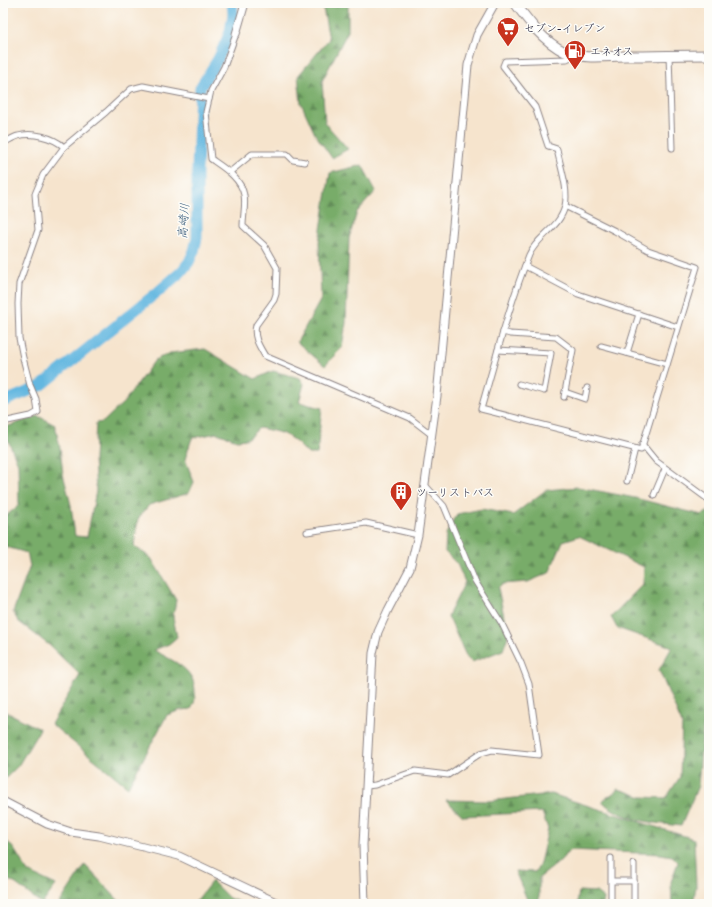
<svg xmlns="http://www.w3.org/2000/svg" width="712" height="907" font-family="'Patrick Hand','Klee One',sans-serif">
	<defs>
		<pattern id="forest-firs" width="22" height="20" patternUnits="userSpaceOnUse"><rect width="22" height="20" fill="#78ac69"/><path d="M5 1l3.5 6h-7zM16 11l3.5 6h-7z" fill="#628c58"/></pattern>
	</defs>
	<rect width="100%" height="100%" fill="#fdfcf7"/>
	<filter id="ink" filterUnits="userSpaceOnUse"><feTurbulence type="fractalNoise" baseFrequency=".025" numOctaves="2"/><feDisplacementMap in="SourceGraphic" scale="8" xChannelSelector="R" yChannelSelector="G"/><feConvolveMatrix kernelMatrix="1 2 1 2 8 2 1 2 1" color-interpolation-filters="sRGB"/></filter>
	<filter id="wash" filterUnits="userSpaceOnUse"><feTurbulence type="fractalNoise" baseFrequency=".012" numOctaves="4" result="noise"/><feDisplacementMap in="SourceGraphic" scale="16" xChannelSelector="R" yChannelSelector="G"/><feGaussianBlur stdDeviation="0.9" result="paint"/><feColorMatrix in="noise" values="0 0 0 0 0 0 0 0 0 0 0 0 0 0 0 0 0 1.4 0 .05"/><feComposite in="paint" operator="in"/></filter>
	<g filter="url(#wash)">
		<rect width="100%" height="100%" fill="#f6e4cd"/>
		<g fill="url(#forest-firs)" stroke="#4d6752">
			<path d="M322 3H348V31L322 81 325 123 348 149 332 158 315 134 301 103 298 76 329 39Z"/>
			<path d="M362 165 376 191 357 212 349 238 346 323 342 347 325 366 297 342 321 299 319 242 330 173Z"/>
			<path d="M205 349 255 379 273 371 300 378 304 384 299 402 322 408 317 454H308C289 434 285 433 259 428L247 439 237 440 217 433 192 438 185 459 194 482 189 493 149 505 138 519 134 546 151 558 176 600 173 617 177 637 169 644 154 650C172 661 195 668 195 692 195 699 195 703 191 709L181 710 167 715 128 787 51 724 80 675 49 645 18 621 13 612 30 566 27 553 3 546V516H6L19 505 18 464 3 428 38 416 55 425 60 448 63 474 71 505 75 536 87 537 96 491 94 459 96 423 103 422 124 402 155 360 170 353Z"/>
			<path d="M578 487 635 498 702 515 709 511V707L704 717 698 786 681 826C655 823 621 821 602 801L619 789 642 797 666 798 680 777 682 724 659 670 672 647 617 628 611 617 643 584 644 567 579 536 563 541 549 573 528 582 502 584 498 588 508 636 503 650 472 662 467 658 448 616 465 582 457 564 445 552 446 534 457 514 482 509 513 515 546 490Z"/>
			<path d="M3 710 40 729 18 766 4 780Z"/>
			<path d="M551 794 694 839 696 886 693 904H672L671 882 678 862 672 856 661 854 570 850 558 863 539 878V904H529L515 871 535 872 540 863 548 829 542 812 463 816 446 800 488 801Z"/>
			<path d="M3 826 6 840 14 849 28 872 56 885 42 904 16 884 3 877Z"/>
			<path d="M85 865 122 904H59Z"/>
			<path d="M212 881 229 898 244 904H194Z"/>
			<path d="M579 891 596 892 604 898 603 904H577Z"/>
		</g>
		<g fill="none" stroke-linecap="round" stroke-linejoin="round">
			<path stroke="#64b7e0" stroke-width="2" d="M708 801 709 799"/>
			<path stroke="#64b7e0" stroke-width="11" d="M3 402 41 386 159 291 181 272 189 262 194 251 197 238V171L200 88 218 59 230 32 233 14 232 3"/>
		</g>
	</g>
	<g filter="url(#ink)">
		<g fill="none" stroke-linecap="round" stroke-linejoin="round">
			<g stroke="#8c8384" stroke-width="7">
				<g id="street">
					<path d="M236 34 224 67 211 91 206 112 211 159C224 168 241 178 244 195 246 204 243 216 243 226L264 245 277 268 276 294 274 300 256 325C253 337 259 346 265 356L410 418 432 435"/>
					<path d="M669 55 672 148"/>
					<path d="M3 143C8 141 13 137 18 136 32 132 53 137 64 147"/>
					<path d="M230 172 252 154H287L293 160 305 162"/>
					<path d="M565 206 615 231 648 250 697 267 641 450 481 409C496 358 509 305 529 255 537 236 560 228 565 206 569 189 560 166 557 149L548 146 535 107 503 66 505 61 567 59 574 55"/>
					<path d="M525 266 578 294 678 327"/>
					<path d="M503 332 510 334 556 337 573 350 564 397"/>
					<path d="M601 346 667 364"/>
					<path d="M498 350 551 353 544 391 519 384"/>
					<path d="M627 353 639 314"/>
					<path d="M565 392 585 399 587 388"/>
					<path d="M3 422 31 416 38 412 36 399 30 385 23 358 19 338 18 304 19 284 38 230 35 194 43 175 64 147 106 112 131 89 143 86 209 99"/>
					<path d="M642 444 656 461 709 500"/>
					<path d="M627 481 635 449"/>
					<path d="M654 495 665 469"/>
					<path d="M307 532 366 523 418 535"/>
					<path d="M367 786 375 785 415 771 448 775 481 753 492 750 539 755 529 684 521 663 502 624 475 581 444 506 425 485"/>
					<path d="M612 881H634"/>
					<path d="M611 904V858"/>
					<path d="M634 904V864"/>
				</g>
			</g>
			<g stroke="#8c8384" stroke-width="9">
				<g id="secondary">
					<path d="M236 34 245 3"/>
					<path d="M3 801 47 824 71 832 99 836 179 856 280 904"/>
					<path d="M365 904 363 845 373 653 378 632 388 610 410 568 418 535 437 396 468 65 477 35 495 3"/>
				</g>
			</g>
			<g stroke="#8c8384" stroke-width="11">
				<path id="highway" d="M515 3C529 22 543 41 565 52 583 60 607 56 626 56 654 56 681 55 709 55"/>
			</g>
			<use href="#street" stroke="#fff" stroke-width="5"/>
			<use href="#secondary" stroke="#fff" stroke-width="7"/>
			<use href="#highway" stroke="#fff" stroke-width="9"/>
		</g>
	</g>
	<defs>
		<g id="supermarket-pin" transform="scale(1.15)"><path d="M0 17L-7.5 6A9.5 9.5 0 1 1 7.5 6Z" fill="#c8321e" stroke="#fdfcf7"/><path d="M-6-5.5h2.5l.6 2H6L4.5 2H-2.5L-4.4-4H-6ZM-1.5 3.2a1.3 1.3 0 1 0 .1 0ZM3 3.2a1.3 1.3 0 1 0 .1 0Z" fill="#fff"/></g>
		<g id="fuel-pin" transform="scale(1.15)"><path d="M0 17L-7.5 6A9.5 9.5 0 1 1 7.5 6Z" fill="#c8321e" stroke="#fdfcf7"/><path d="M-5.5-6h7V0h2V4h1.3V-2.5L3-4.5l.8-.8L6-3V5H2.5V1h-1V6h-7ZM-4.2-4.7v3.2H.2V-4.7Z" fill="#fff"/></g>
		<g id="building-pin" transform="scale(1.15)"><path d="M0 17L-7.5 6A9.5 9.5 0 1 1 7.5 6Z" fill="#c8321e" stroke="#fdfcf7"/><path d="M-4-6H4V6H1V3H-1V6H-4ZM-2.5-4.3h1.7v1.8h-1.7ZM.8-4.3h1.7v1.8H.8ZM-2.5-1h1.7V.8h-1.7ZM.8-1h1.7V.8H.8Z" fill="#fff"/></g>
	</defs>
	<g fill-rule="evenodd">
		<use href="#supermarket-pin" x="508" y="28"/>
		<use href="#fuel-pin" x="575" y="51"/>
		<use href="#building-pin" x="401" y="492"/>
	</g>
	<g text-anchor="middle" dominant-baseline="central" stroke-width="3" stroke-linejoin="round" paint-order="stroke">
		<g font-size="11" fill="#22223b" stroke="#fdfcf7" text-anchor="start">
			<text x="524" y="28">セブン-イレブン</text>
			<text x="590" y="51">エネオス</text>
			<text x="416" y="492">ツーリストバス</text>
		</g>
		<g font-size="12" font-style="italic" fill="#3c5e7d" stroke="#fdfcf7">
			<text transform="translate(183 221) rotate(-86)">高崎川</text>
		</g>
	</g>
	<rect width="712" height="907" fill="none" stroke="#fdfcf7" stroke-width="16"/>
</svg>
